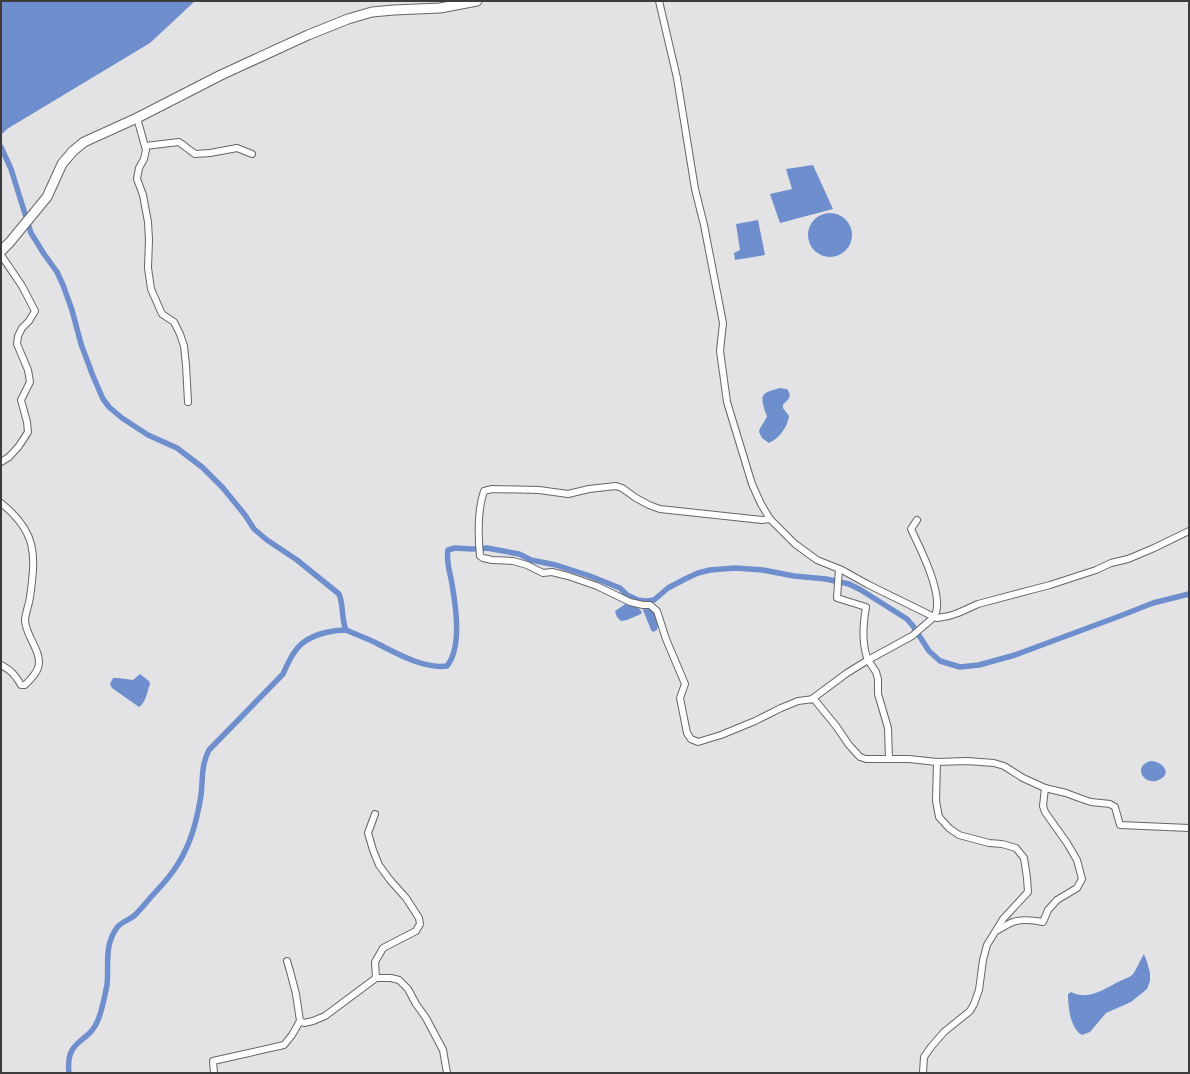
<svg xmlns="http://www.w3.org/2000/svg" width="1190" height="1074" font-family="Lato,sans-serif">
	<rect width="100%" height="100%" fill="#e3e3e5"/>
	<g fill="#6f8ecd">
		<path d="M1 1H195L150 43 7 129 1 135Z"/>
		<path d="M813 165 833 209 780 223 770 194 792 189 786 169Z"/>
		<circle cx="830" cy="235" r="22"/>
		<path d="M758 220 765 255 735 260 734 253 740 250 736 224Z"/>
		<path d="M779 388 787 389C793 397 788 399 783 405V408L789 416C788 426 779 439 769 443L762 438 759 432C760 426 765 422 767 416 765 412 761 400 763 396 765 391 775 390 779 388Z"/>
		<path d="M627 603 637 606 642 612 641 614 627 620 621 621 617 617 615 611Z"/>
		<path d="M649 607 655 611 658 625 657 630 653 632 651 630 643 610 644 608Z"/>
		<path d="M140 674 149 681 150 684C147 692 146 702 139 707L112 688 110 684 113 678H118L133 680Z"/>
		<path d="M1151 761C1160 761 1172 771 1162 778 1146 790 1130 766 1151 761Z"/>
		<path d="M1144 954 1147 962 1150 973V981L1147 989 1131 1002 1106 1013 1090 1032 1082 1035C1070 1028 1068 1007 1068 994L1071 992C1089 1001 1104 989 1120 981 1124 979 1128 978 1131 976 1136 972 1140 960 1144 954Z"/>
	</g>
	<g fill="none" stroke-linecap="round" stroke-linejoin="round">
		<g stroke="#6f8ecd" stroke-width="5.5">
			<path d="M1 147 11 169 31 233 44 254 57 272 63 285 72 310 81 344 93 376 103 399 109 407 122 418 148 435 177 448 202 467 223 488 245 515 254 529 267 540 297 560 339 594C344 606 341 618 346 630 357 635 369 639 380 645 400 655 425 669 447 666 462 647 456 607 452 584 450 572 446 562 448 550L455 548 472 549 487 548 519 554 531 560 556 565 590 576 620 588 627 595 638 600 646 601 654 600 668 588 685 579 698 573 710 570 735 568 763 570 794 576 826 579 849 584 861 590 907 619 913 626 929 651 940 661 960 667 979 665 1015 655 1120 616 1153 603 1189 594"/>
			<path d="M69 1073C65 1038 89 1044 98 1020 102 1011 105 995 107 985 109 965 104 947 116 929 120 922 130 920 135 915 141 909 146 903 151 897 164 883 176 870 184 853 193 836 198 814 201 795 203 779 201 765 209 750L283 674C288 663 294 649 304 642 315 634 332 630 346 630"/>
		</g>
		<g stroke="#656567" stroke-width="8">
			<g id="street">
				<path d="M659 1 677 78 695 189 704 225 723 323 720 351 727 402 752 484 761 504 770 519 795 544 817 560 842 570 867 584 930 615 937 618 949 616 958 613 978 604 1050 585 1096 570 1111 563 1128 559 1154 548 1189 531"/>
				<path d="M137 118 146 150 144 159 139 168 137 179 143 195 148 222 149 240 148 268 151 289 162 314 174 322 180 334 184 346 186 365 188 402"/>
				<path d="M145 146 179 142 195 154 210 153 237 148 252 154"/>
				<path d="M1 255 22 286 35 311 29 321 22 328 18 336 17 344 28 370 30 382 21 400 27 422 28 432 19 446 9 457 1 462"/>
				<path d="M1 503C37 532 36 554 30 597 29 605 25 614 25 621 26 637 43 652 38 668 36 674 30 680 25 685H21C15 675 12 671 1 665"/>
				<path d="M770 519 762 520 660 509 649 505 636 498 622 488 616 486 589 489 568 494 539 490 492 489 484 491C477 511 478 535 480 556L483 558 492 560 513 561 527 565 543 573 552 572 568 576 597 586 630 602 643 605H650L657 611 666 639 685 684 680 698 687 733 691 739 698 742 721 735 755 721 781 708 798 701 814 699 836 726 849 745 860 757 866 759H909L937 762"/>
				<path d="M812 699 847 673 868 660C861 643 863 624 866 607L837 598 839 569"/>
				<path d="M889 759 888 728 878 694V679L876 672 868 660 912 636 934 617C946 598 920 548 911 529L917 520"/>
				<path d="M375 814 368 833 373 850 379 865 390 880 406 898 419 918 420 924 416 931 383 948 375 962 376 978"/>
				<path d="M998 930C1003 927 1008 924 1013 922 1022 919 1033 920 1043 922L1048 910 1057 900 1077 888 1082 879 1077 860 1067 843 1045 812 1043 806 1045 788"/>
				<path d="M287 961 290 971 296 994 300 1021 304 1023 313 1021 325 1016 376 978H391L399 980 408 989 416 1004 426 1018 443 1050 447 1073"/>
				<path d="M214 1073 213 1061 284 1045 292 1035 300 1021"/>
				<path d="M923 1073 924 1057 931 1047 944 1032 970 1011 974 1004 979 990 983 960 987 945 1003 919 1028 892 1027 878 1024 858 1016 848 1002 844 989 843 959 835 949 828 939 817 936 801 937 762 967 761 994 763 1004 766 1023 778 1045 788 1066 793 1082 799 1091 802 1110 804 1115 807 1120 825 1189 828"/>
			</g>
		</g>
		<g stroke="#656567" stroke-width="11">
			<path id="secondary" d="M1 251 10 242 47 197 62 164 73 151 84 142 137 118 221 75 308 35 348 19 372 12 394 10 440 8 477 1"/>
		</g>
		<use href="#street" stroke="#fff" stroke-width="6"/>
		<use href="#secondary" stroke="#fff" stroke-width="9"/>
	</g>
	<rect width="1190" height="1074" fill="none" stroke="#3c3c3d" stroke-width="4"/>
</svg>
